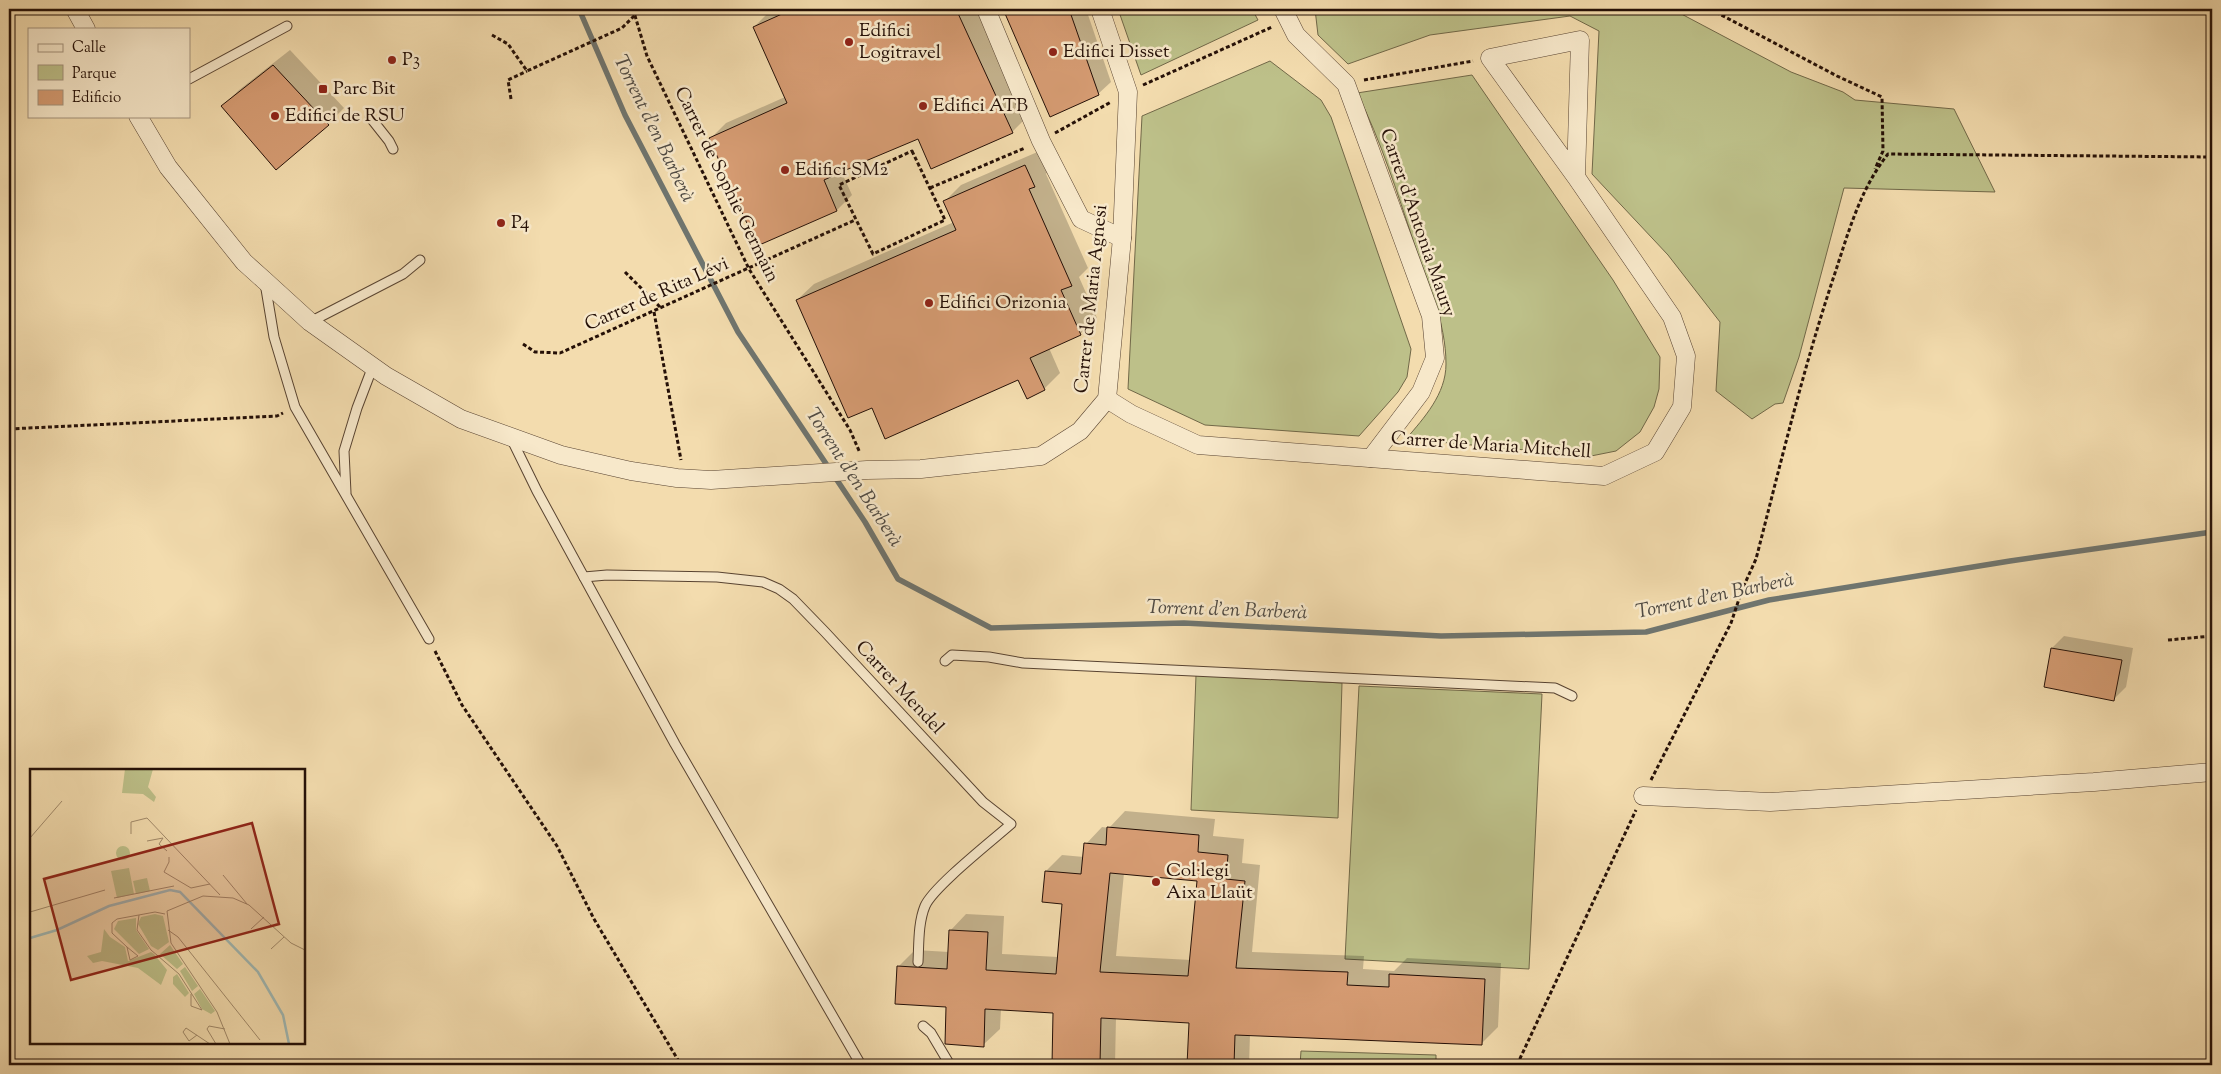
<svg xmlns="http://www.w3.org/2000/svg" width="2221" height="1074" font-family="'Sorts Mill Goudy',serif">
	<rect width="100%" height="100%" fill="#f3dcae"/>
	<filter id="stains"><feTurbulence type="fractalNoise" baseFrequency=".004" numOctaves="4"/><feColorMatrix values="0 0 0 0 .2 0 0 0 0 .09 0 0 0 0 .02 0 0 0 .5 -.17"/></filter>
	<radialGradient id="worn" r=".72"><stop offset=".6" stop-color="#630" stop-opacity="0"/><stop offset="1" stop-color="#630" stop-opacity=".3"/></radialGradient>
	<g fill="#bdc089" stroke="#716848">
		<path d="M1118 9H1252L1258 20 1141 75Z"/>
		<path d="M1315 9H1672L1791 72 1843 92 1855 100 1954 109 1995 192 1844 188 1799 357 1783 403 1775 404 1752 419 1716 391 1720 322 1668 255 1592 174 1599 31 1570 16 1430 35 1348 64 1318 35Z"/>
		<path d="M1270 61 1321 100 1331 117 1411 349 1407 377 1398 392 1359 436 1205 425 1128 389 1142 116Z"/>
		<path d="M1472 75 1613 280 1660 357 1659 389 1654 407 1640 432 1616 451 1591 456 1406 439C1424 418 1446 394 1446 364 1446 322 1427 281 1414 243 1397 192 1381 141 1357 93Z"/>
		<path d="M1196 675 1342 683 1338 818 1191 810Z"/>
		<path d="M1359 686 1542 694 1529 969 1345 959Z"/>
		<path d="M1301 1051 1436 1055V1065H1300Z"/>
	</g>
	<g fill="#0003" fill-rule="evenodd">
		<path d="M776 9H979L1027 117 1012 132 932 168 919 137 841 171 852 195 837 210 758 244 711 138 726 123 785 97 754 27 769 12Z"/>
		<path d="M1004 9H1086L1111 82 1098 94 1051 115Z"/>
		<path d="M290 50 344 108 328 124 223 106 239 90Z"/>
		<path d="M1042 150 1050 169 1046 174 1088 268 1079 277 1097 318 1080 334 1049 348 1060 373 1044 389 1019 378 872 406 797 300 814 284 954 222 945 201 961 185Z"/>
		<path d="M2064 636 2133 648 2126 687 2114 699 2052 648Z"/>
		<path d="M1125 811 1215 819 1213 836 1244 839 1242 863 1260 865 1252 952 1364 956 1363 969 1394 971 1407 958 1501 963 1498 1027 1482 1043 1250 1035 1249 1065H1189L1191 1021 1116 1017 1115 1065H1053L1055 1012 1001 1009 1000 1029 983 1045 947 1006 898 967 915 950 949 952 950 931 966 914 1004 916 1002 954 1058 957 1064 902 1046 871 1062 855 1084 857 1086 844 1102 827 1109 828ZM1124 873 1199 880 1191 960 1116 956Z"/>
	</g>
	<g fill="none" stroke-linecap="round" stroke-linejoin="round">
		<path stroke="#6f756f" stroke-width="5.5" d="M579 9 625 115 738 332 865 522 898 579 991 628 1184 623 1441 636 1646 632 1769 600 2010 561 2212 532"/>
	</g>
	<g fill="#d59b72" stroke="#251007" fill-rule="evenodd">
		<path d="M793 9H956L1013 133 931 169 918 139 868 160 824 180 837 211 757 246 709 138 787 103 753 27Z"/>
		<path d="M1003 9H1069L1099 95 1050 117Z"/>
		<path d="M273 65 329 125 276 170 221 106Z"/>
		<path d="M1025 165 1035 187 1029 189 1072 286 1061 290 1081 335 1030 358 1045 390 1027 399 1018 380 885 439 872 408 848 418 796 300 956 230 943 201Z"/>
		<path d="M2051 648 2122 660 2114 701 2044 687Z"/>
		<path d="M1107 827 1199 835 1198 852 1228 855 1226 879 1245 881 1236 968 1348 972 1347 985 1389 987V974L1485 979 1482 1045 1235 1035 1234 1065H1187L1189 1023 1101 1018 1100 1065H1052L1053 1013 985 1009 984 1047 945 1044 946 1007 895 1004 897 966 947 969 949 930 988 932 986 970 1056 974 1062 904 1042 902 1045 871 1081 874 1084 843 1106 845ZM1110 873 1197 881 1188 976 1100 972Z"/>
	</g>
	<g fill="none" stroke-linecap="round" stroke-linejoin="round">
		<g stroke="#584331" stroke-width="11">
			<g id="lane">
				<path d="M189 79 287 26"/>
				<path d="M370 117 389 141 393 149"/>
				<path d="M265 283 274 337 295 407 429 639"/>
				<path d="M310 322 403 274 420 260"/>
				<path d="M511 438 537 491 675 744 861 1065"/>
				<path d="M346 493 344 451 357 408 373 366"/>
				<path d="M584 577 607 575 717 577 763 582 779 589 793 599 825 632 983 802 1011 824C993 840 933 887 925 906 918 923 919 944 918 962"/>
				<path d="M945 661 952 655 989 657 1023 663 1555 688 1572 696"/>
				<path d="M923 1026 931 1033 950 1065"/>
			</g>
		</g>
		<g stroke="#584331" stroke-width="19">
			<g id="street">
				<path d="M75 9 86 29"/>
				<path d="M986 9 1041 141 1081 219 1122 238"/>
				<path d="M1283 9 1296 35 1346 84 1431 316 1435 358 1421 392 1371 458"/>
				<path d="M138 116 168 167 244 262 264 280 310 322 386 376 461 419 561 455 631 471 677 478 711 480 867 470 921 469 1041 456 1080 431 1107 399 1122 238 1128 92 1100 9"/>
				<path d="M1107 399 1131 414 1198 445 1604 476 1655 452 1682 407 1686 356 1672 317 1576 177 1580 40 1490 58 1576 177"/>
				<path d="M1643 796 1770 802 2094 782 2212 772"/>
			</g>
		</g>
		<g stroke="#251007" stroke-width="3" stroke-dasharray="4 2.5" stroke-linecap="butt">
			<path d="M633 9 647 56 749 269 850 430 860 453"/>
			<path d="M1710 9 1837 76 1882 97 1883 151 1875 169"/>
			<path d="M492 35 508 44 527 71 622 28 636 14 647 9"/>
			<path d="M1364 80 1473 61"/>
			<path d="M1143 85 1272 27"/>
			<path d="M511 99 508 80 527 71"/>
			<path d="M1055 133 1111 102"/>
			<path d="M912 151 945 220 873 254 839 185Z"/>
			<path d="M930 188 1025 148"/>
			<path d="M625 272 661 308"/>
			<path d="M654 312 681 460"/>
			<path d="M523 344 535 352 560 353 855 220"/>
			<path d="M9 429 277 416 283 413"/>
			<path d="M2168 640 2212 636"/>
			<path d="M435 651 462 705 557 846 594 919 681 1065"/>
			<path d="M1651 780 1731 623 1742 590 1756 559C1781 462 1804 365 1836 270 1849 230 1861 188 1888 154L2212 157"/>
			<path d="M1517 1065 1636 810"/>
		</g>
		<use href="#lane" stroke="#f7e8ca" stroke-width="9"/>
		<use href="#street" stroke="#f7e8ca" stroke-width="18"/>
	</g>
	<g fill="#8f2418" stroke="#f7e8ca" stroke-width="2">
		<circle cx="849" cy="42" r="5"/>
		<circle cx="1053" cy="52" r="5"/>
		<circle cx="392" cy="60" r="5"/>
		<rect x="318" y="84" width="10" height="10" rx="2.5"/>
		<circle cx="923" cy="106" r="5"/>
		<circle cx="275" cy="116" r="5"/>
		<circle cx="785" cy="170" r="5"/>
		<circle cx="501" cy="223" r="5"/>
		<circle cx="929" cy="303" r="5"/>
		<circle cx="1156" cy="882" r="5"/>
	</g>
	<g text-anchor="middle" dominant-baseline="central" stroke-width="5" stroke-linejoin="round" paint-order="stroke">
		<g font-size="19" fill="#251007" stroke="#f7e8ca" text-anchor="start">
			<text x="859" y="31">Edifici<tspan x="859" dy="22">Logitravel</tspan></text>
			<text x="1063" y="52">Edifici Disset</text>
			<text x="402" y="60">P3</text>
			<text x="333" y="89">Parc Bit</text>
			<text x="933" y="106">Edifici ATB</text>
			<text x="285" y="116">Edifici de RSU</text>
			<text x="795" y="170">Edifici SM2</text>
			<text x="511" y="223">P4</text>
			<text x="939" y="303">Edifici Orizonia</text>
			<text x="1166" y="871">Col·legi<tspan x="1166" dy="22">Aixa Llaüt</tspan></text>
		</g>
		<g font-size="19" fill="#251007" stroke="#f7e8ca">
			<text transform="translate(726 185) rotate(64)">Carrer de Sophie Germain</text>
			<text transform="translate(1417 223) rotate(71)">Carrer d'Antonia Maury</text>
			<text transform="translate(657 295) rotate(-24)">Carrer de Rita Lévi</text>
			<text transform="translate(1092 299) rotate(-84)">Carrer de Maria Agnesi</text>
			<text transform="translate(1491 446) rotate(4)">Carrer de Maria Mitchell</text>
			<text transform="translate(899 688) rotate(47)">Carrer Mendel</text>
		</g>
		<g font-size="20" font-style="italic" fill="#504b44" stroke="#f7e8ca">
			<text transform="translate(653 129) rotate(64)">Torrent d'en Barberà</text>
			<text transform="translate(853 478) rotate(57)">Torrent d'en Barberà</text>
			<text transform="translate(1715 597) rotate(-12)">Torrent d'en Barberà</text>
			<text transform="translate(1227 611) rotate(2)">Torrent d'en Barberà</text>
		</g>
	</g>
	<g transform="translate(30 769)">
		<rect width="275" height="275" fill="#f3dcae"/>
		<path d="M95 0H123L118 18 126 28 124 33 113 25 92 24ZM86 84a7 7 0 1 1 14 0a7 7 0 1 1-14 0ZM99 99 104 125 87 129 81 102ZM117 109 120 122 106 125 103 112ZM125 145 133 147 139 173 128 181 121 177 108 155 111 148ZM106 149V161L119 180 109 185 84 160 88 152ZM74 160 80 168 95 178 98 192 121 183 124 185 137 201 131 216 108 199 72 192 63 194 57 187 71 183ZM140 176 153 195 147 200 130 185ZM155 198 168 217 162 222 150 202ZM147 205 159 224 155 228 143 215V208ZM170 220 185 242 181 245 172 240 164 225Z" fill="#bdc089"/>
		<path fill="none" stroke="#a0b9b5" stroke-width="2.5" d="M0 169 27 161 79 137 140 121 150 123 228 203 253 246 259 275"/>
		<path fill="none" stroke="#a18a6b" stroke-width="1" d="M101 65V53L117 49 190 126M0 69 32 32M133 69 129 75 137 82M117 72 133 69M139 88V93L134 103 161 119 180 115M193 106 217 135M84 129 144 117M0 143 75 121M109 146 107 161 121 181 149 205 172 241 161 237V225M221 160 234 148M138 161 148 168 230 271M97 178 108 187 100 191 97 178 82 164V154L87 150 125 143 135 145M241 180 254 168M167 266 159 272 153 263 156 259 180 275M186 275 177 260 179 257 195 260M200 275 187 243 141 174 137 142 173 127 203 129 219 136 261 174 275 181"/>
		<path fill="#8f2418" fill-opacity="0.15" stroke="#8f2418" stroke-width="2.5" d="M222 54 249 155 41 211 14 110Z"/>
		<rect width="275" height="275" fill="none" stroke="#251007" stroke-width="2.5"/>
	</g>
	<rect width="2221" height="1074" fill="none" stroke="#f3dcae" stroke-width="30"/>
	<rect x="10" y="10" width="2201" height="1054" fill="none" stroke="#251007" stroke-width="2.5"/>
	<rect x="15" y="15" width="2191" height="1044" fill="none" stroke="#251007"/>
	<rect x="28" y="28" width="162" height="90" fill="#f7e8ca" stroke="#a3927c"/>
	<rect x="38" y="44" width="25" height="8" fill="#f7e8ca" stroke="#a3927c"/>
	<text x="72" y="52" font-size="15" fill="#251007">Calle</text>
	<rect x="38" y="65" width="25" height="15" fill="#bdc089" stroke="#a3927c"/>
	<text x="72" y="78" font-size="15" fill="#251007">Parque</text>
	<rect x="38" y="90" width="25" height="15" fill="#d59b72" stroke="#a3927c"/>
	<text x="72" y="102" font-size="15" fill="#251007">Edificio</text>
	<rect width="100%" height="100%" filter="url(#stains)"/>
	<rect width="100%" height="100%" fill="url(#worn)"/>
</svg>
